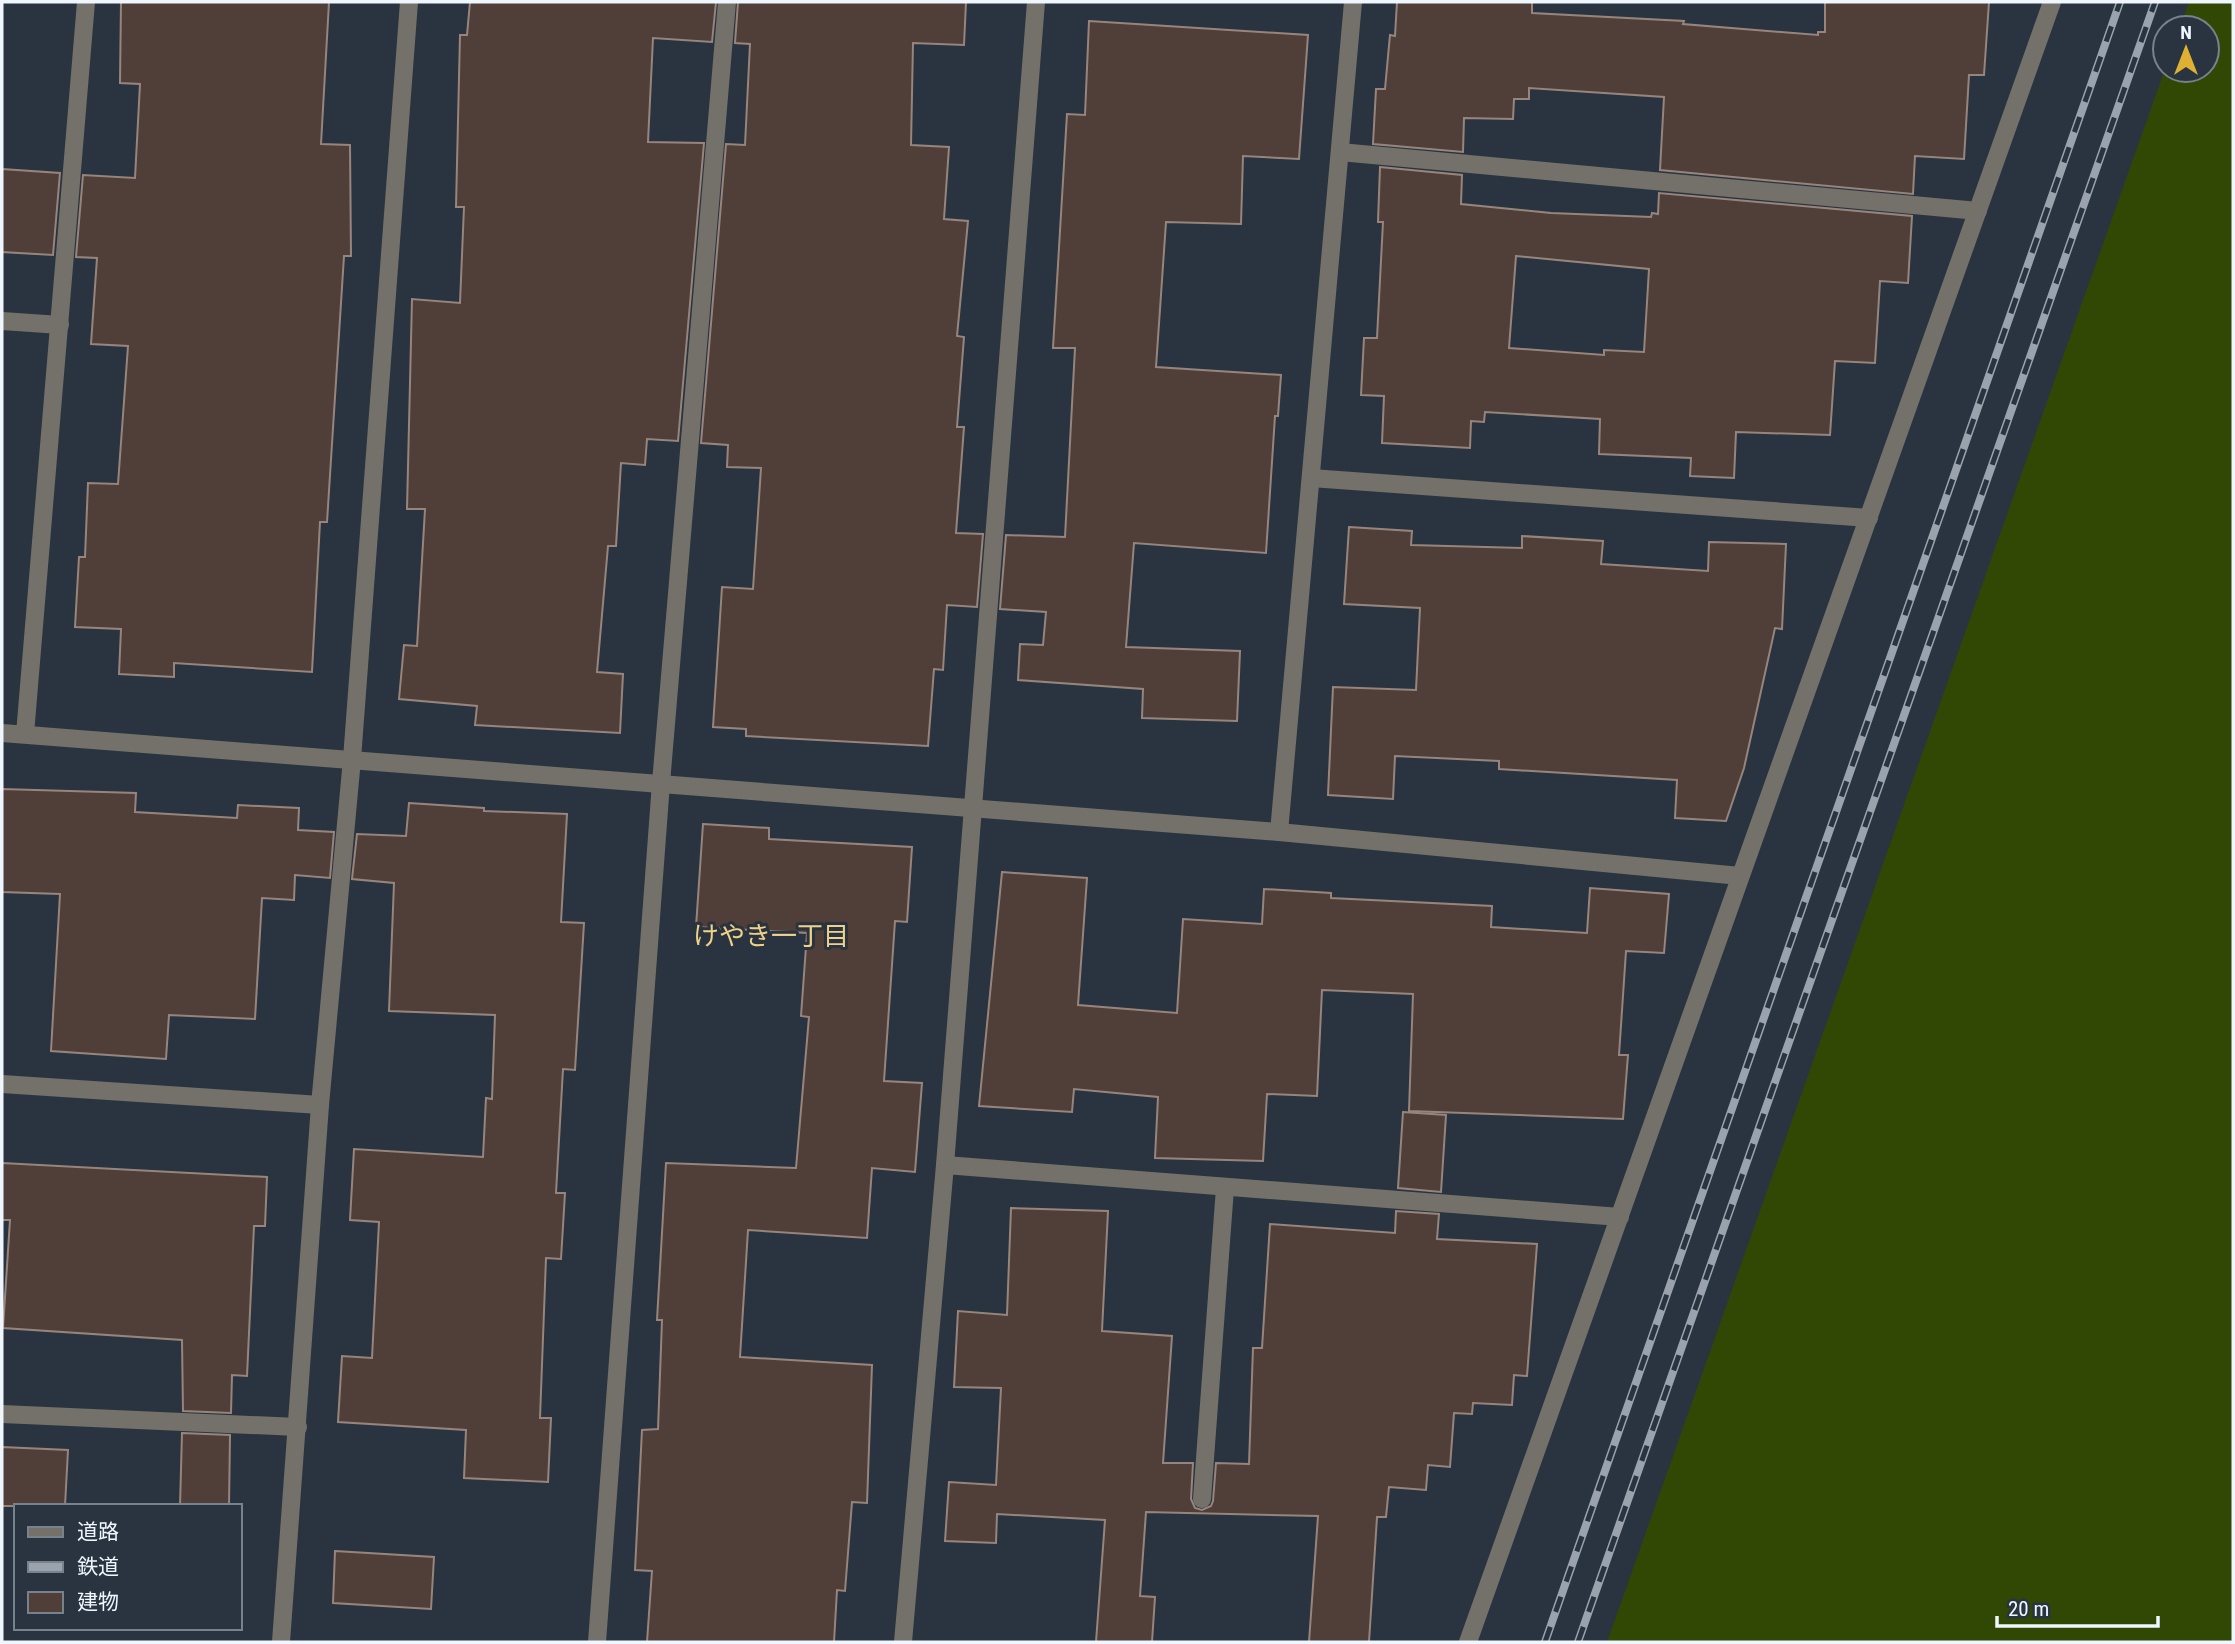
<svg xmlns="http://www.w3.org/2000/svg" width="2235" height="1644" font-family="'Roboto Condensed','Noto Sans JP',sans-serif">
	<rect width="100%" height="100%" fill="#293440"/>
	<path fill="#314804" d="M2189 2H2233V1642H1607L2165 69 2207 70V28H2180Z"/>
	<g fill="#4f3f38" stroke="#97857d" stroke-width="2" fill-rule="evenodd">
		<path d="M121 2H329L321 144 350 145 351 256H344L327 522H320L312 672 174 663V677L119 674 121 629 75 627 79 557H85L88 483 118 484 128 346 91 344 97 258 76 257 83 175 135 178 140 84 120 83Z"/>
		<path d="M470 2H716L712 42 653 38 648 142 704 143 678 441 647 439 645 465 621 463 616 546H608L597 672 623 674 620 733 475 725 477 706 399 699 404 645 417 646 425 509H407L412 299 460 303 464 207H456L460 35H467Z"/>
		<path d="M738 2H966L964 45 913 43 911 145 949 147 944 219 968 221 957 336 964 337 957 427H964L956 533 983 534 977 607 947 605 943 670 934 669 928 746 746 736V729L713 727 722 587 753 589 761 468 727 467 728 445 701 443 726 144 745 145 750 44 735 43Z"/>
		<path d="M1397 2H1532V13L1684 21 1683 24 1818 35V32H1825V2H1989L1984 75H1969L1964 159 1915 156 1913 194 1660 170 1664 97 1529 88V99H1514L1513 119 1464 118 1463 152 1373 144 1376 89H1385L1390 35 1395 36Z"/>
		<path d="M1089 21 1308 35 1299 159 1243 156 1241 224 1166 222 1156 367 1281 375 1278 416H1275L1266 553 1134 543 1126 647 1240 651 1237 721 1142 718 1143 689 1018 680 1020 644 1043 645 1046 612 1000 609 1006 535 1065 537 1075 348H1053L1067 114 1085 115Z"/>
		<path d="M1380 167 1462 175 1461 204 1551 213 1651 217 1652 213 1658 214 1659 193 1912 216 1908 283 1880 281 1875 363 1835 361 1830 435 1736 432 1734 478 1690 476 1691 458 1599 454 1600 419 1485 412 1484 422 1471 421 1470 448 1382 443 1384 396 1361 395 1364 338H1377L1383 222H1378ZM1516 256 1649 269 1644 352 1604 350V355L1509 348Z"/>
		<path d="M2 169 60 173 53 255 2 252Z"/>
		<path d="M1349 527 1412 531 1411 545 1522 548V536L1603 541 1601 564 1708 571 1709 542 1786 544 1782 629 1775 628 1744 768 1726 821 1675 818 1677 780 1499 769V761L1395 756 1393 799 1328 795 1333 687 1416 690 1420 608 1344 604Z"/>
		<path d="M2 789 136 793 135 812 237 818 238 805 299 808 298 830 334 832 330 878 295 875 294 900 262 898 255 1019 169 1015 166 1059 51 1051 60 894 2 892Z"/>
		<path d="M409 803 484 808V811L567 814 561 922 584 923 575 1070 563 1069 556 1193H565L561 1259 546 1258 540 1418H551L548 1482 464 1478 466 1430 338 1422 342 1356 372 1358 379 1222 350 1220 354 1149 483 1157 486 1098 492 1099 495 1015 389 1011 394 883 352 879 357 834 406 836Z"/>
		<path d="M703 824 769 828V839L912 847 907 922 895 921 884 1081 922 1083 915 1172 872 1168 867 1238 748 1230 740 1357 872 1365 867 1503 852 1502 845 1591 837 1590 834 1642H647L652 1571 635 1570 642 1430 658 1429 662 1320H657L666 1163 796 1168 809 1017 801 1016 807 933 696 927Z"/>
		<path d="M1002 872 1087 878 1078 1005 1177 1013 1183 919 1262 924 1264 889 1331 893V898L1492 906 1491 927 1587 933 1590 888 1669 894 1664 953 1626 951 1619 1055H1628L1623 1119 1409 1111 1413 994 1322 990 1317 1096 1267 1094 1263 1161 1155 1158 1158 1097 1074 1089 1072 1112 979 1106Z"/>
		<path d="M1403 1112 1446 1115 1441 1192 1398 1188Z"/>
		<path d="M2 1163 267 1177 265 1226H254L247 1376 232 1375 231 1413 183 1411 182 1340 3 1328 10 1220H2Z"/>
		<path d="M1011 1208 1108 1211 1102 1331 1172 1336 1163 1463H1193L1191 1499 1195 1508 1202 1510 1211 1506 1213 1501 1216 1463 1249 1464 1253 1348H1262L1270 1224 1395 1233 1396 1211 1439 1214 1437 1239 1537 1244 1527 1376 1514 1375 1512 1405 1473 1403 1472 1414 1454 1413 1450 1467 1428 1465 1426 1490 1389 1487 1386 1517H1377L1369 1642H1309L1318 1516 1146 1512 1140 1596 1155 1597 1152 1642H1096L1105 1520 997 1514 996 1543 945 1541 949 1482 996 1485 1001 1388 954 1387 958 1311 1007 1315Z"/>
		<path d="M182 1433 230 1435 229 1506H180Z"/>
		<path d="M2 1447 68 1450 65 1506H2Z"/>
		<path d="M335 1551 434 1557 431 1609 333 1603Z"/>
	</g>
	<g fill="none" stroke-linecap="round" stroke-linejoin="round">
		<g stroke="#737169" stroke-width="18">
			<path d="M1340 152 1978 211"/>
			<path d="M2 321 60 325"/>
			<path d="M1311 478 1869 518"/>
			<path d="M2 733 1279 832 1740 876"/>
			<path d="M25 734 86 2"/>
			<path d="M1279 832 1353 2"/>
			<path d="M2 1084 320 1105"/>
			<path d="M945 1165 1620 1217"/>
			<path d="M2 1414 298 1427"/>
			<path d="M1202 1499 1225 1188"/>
			<path d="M281 1642 320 1105 352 759 409 2"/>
			<path d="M597 1642 661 783 727 2"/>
			<path d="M903 1642 945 1165 1036 2"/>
			<path d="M1468 1642 2052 2"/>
		</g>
		<g stroke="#9aa3ad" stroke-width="8">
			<g id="rail">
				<path d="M1545 1642 2120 2"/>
				<path d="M1578 1642 2155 2"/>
			</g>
		</g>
		<use href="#rail" stroke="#293440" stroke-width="5" stroke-dasharray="16" stroke-linecap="butt"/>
	</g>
	<g text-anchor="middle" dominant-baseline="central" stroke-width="6" stroke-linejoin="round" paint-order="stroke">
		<g font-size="26" fill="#f1d187" stroke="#293440">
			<text x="771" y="936">けやき一丁目</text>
		</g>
	</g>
	<rect width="2235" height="1644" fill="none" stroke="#eff6fe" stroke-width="7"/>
	<rect x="14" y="1504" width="228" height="126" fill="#293440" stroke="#78828c" stroke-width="2"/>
	<rect x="28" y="1527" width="35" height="10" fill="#737169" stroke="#78828c" stroke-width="2"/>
	<text x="77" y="1539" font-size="21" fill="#eff6fe">道路</text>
	<rect x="28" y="1562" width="35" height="10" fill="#9aa3ad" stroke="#78828c" stroke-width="2"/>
	<text x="77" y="1574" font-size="21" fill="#eff6fe">鉄道</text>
	<rect x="28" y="1592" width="35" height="21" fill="#4f3f38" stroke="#78828c" stroke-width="2"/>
	<text x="77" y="1609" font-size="21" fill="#eff6fe">建物</text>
	<g transform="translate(2186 49)"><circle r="33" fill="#293440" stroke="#78828c" stroke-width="2"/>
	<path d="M0-5L12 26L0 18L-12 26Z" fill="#dfb034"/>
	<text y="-10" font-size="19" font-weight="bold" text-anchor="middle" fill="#eff6fe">N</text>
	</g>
	<path d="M1997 1616v10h161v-10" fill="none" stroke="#eff6fe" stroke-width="3.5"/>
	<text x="2008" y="1616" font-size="21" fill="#eff6fe" stroke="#293440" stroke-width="5" paint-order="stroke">20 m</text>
</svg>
